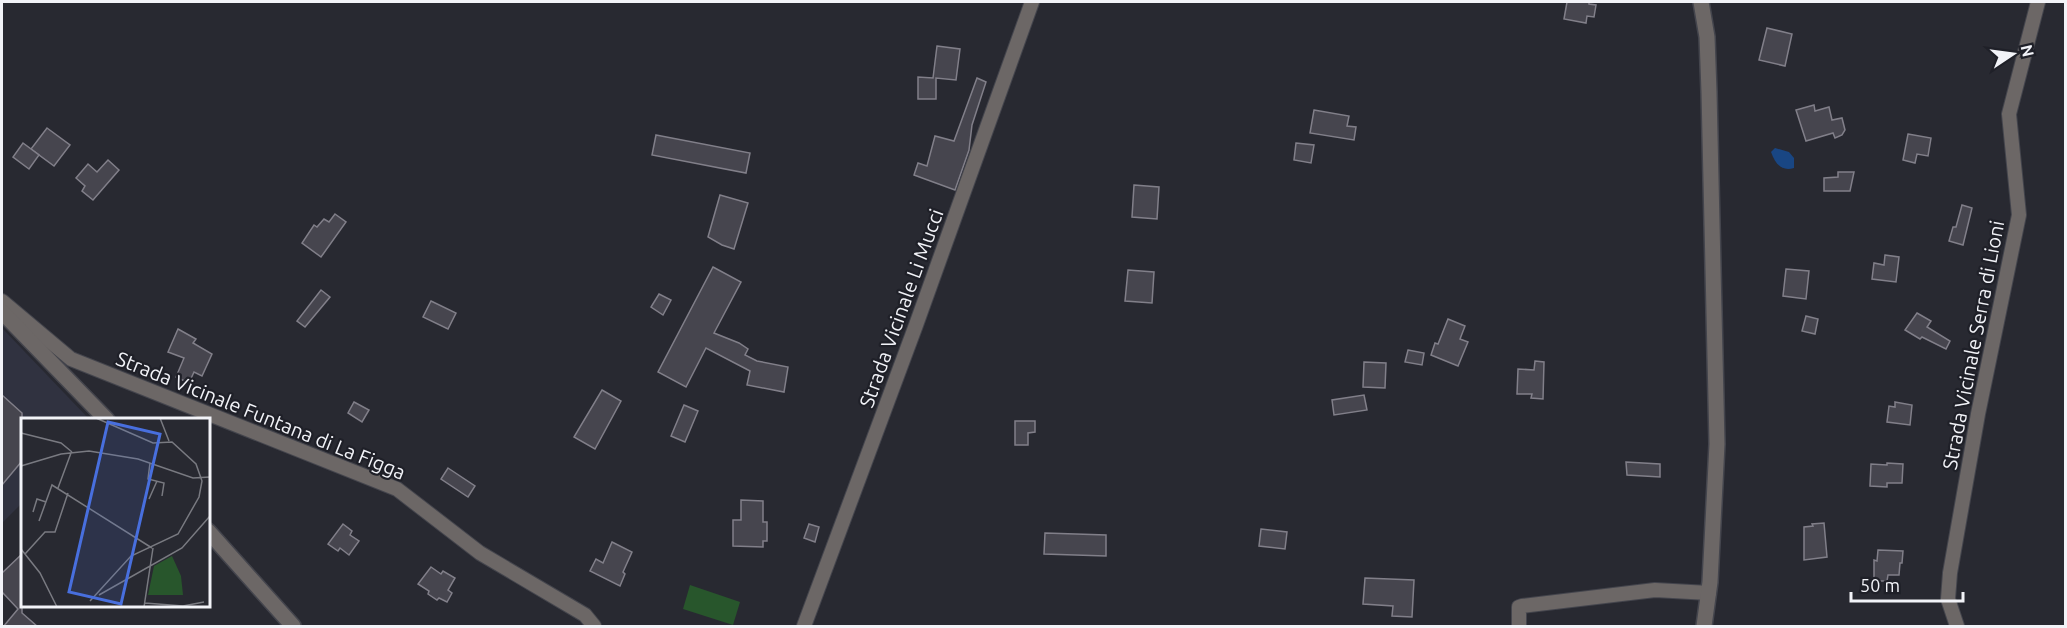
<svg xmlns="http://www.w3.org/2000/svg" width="2067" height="628" font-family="Ubuntu,sans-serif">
	<rect width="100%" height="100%" fill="#282931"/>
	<path fill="#303240" d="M2 328 89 419 22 420V507L20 505 2 523Z"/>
	<path fill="#28562c" d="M690 585 740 602 733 625 683 609Z"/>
	<path fill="#194683" d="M1775 148 1789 152 1794 158V168C1781 172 1775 163 1771 152Z"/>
	<g fill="#46454e" stroke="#817f89" stroke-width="1.5">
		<path d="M1567 2H1589V4L1596 5 1594 17 1587 16 1586 23 1564 19Z"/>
		<path d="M1767 28 1792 34 1785 66 1759 60Z"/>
		<path d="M937 46 960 49 956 80 936 78V99H918V77L933 78Z"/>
		<path d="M977 78 986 82 972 125 969 150 955 190 914 175 918 163 927 166 935 136 954 141Z"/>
		<path d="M1814 105 1815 111 1829 107 1832 120 1842 118 1845 130 1842 135 1835 138 1833 133 1806 141 1796 110Z"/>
		<path d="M1314 110 1349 116 1347 126 1356 127 1354 140 1310 133Z"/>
		<path d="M47 128 70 145 54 166 31 149Z"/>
		<path d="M1908 134 1931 138 1928 156 1917 154 1915 163 1903 160Z"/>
		<path d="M656 135 750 153 746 173 652 155Z"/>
		<path d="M23 143 39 155 29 169 13 157Z"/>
		<path d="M1296 143 1314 145 1311 163 1294 160Z"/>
		<path d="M108 160 119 170 93 200 82 191 85 186 76 178 88 164 97 172Z"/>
		<path d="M1838 172H1854L1850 191H1824V178L1838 177Z"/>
		<path d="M1134 185 1159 187 1157 219 1132 217Z"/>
		<path d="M720 195 748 203 734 249 722 245 708 237Z"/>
		<path d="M1962 205 1972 208 1963 245 1949 241 1953 227H1956Z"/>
		<path d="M335 214 346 222 321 257 302 243 314 225 317 227 324 219 329 222Z"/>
		<path d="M1885 255 1899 257 1896 282 1872 279 1874 263 1884 265Z"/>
		<path d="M713 267 741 282 714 333 739 343 748 349 745 355 757 361 788 367 784 392 747 385 750 371 706 348 686 387 658 372Z"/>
		<path d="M1786 269 1809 271 1806 299 1783 296Z"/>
		<path d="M1128 270 1154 272 1152 303 1125 301Z"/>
		<path d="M321 290 330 297 305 327 297 321Z"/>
		<path d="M659 294 671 300 663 315 651 307Z"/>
		<path d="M431 301 456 313 448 329 423 317Z"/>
		<path d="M1917 313 1931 321 1927 327 1950 341 1946 349 1922 337 1920 339 1905 330Z"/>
		<path d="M1806 316 1818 319 1815 334 1802 331Z"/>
		<path d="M1448 319 1465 326 1460 339 1468 342 1458 366 1431 355 1435 343 1438 344Z"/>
		<path d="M178 329 196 339 193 343 212 354 202 376 194 372 189 383 176 377 184 358 168 352Z"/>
		<path d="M1408 350 1424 353 1422 365 1405 362Z"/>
		<path d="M1535 361 1544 362 1543 399 1531 398 1532 394H1517L1518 369 1534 370Z"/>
		<path d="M1364 362 1386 363 1385 388 1363 387Z"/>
		<path d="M602 390 621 401 595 449 574 437Z"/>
		<path d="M2 395 22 413V461L2 485Z"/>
		<path d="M1364 395 1367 410 1334 415 1332 400Z"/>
		<path d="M354 402 369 410 362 422 348 413Z"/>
		<path d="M1895 402 1912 405 1910 425 1887 422 1889 406 1895 407Z"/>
		<path d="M684 405 698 411 685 442 671 436Z"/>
		<path d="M1015 421H1035V432L1028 433V445H1015Z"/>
		<path d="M1626 462 1660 464V477L1627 475Z"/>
		<path d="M1887 463 1903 464 1902 483H1887V487L1870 486 1871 464 1887 465Z"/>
		<path d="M448 468 475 486 468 497 441 479Z"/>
		<path d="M741 500 763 501V522H767V541H763V547L733 546V520H741Z"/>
		<path d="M1824 523 1827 557 1804 560V527L1813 526 1812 524Z"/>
		<path d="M343 524 352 531 350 535 359 541 349 555 340 548 338 551 328 544Z"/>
		<path d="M809 524 819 527 815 542 804 538Z"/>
		<path d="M1261 529 1287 532 1285 549 1259 546Z"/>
		<path d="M1045 533 1106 535V556L1044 554Z"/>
		<path d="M612 542 632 552 623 572 625 574 620 586 590 571 596 559 603 563Z"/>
		<path d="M1878 550 1903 551 1902 563H1900L1899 575H1888L1887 581H1874V560L1877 561Z"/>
		<path d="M22 554V613L38 627H3L18 609 2 592V573Z"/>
		<path d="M431 567 441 574 443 571 455 578 448 590 452 593 447 602 439 598 437 600 428 594 429 591 418 584Z"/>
		<path d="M1365 578 1414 580 1412 617 1392 616 1393 606 1363 604Z"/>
	</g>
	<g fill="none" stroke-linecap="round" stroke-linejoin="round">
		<g stroke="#44454d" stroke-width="16">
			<g id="minor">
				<path d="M2 301 71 359 397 489 480 553 585 615 594 626"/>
				<path d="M804 626 916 325 1032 2"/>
				<path d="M1519 626V607L1522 606 1655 590 1709 593"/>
				<path d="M1957 626 1948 599 1950 573 1978 414 2019 215 2009 114 2038 2"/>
			</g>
		</g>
		<g stroke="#44454d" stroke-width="18">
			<g id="tertiary">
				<path d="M1701 2 1707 37 1709 92 1717 444 1710 582 1704 626"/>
				<path d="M2 312 107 420"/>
				<path d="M208 531 293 626"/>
			</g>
		</g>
		<use href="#minor" stroke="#6c6766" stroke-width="14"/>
		<use href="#tertiary" stroke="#6c6766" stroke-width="15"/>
	</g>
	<g text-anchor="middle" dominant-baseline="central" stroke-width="4.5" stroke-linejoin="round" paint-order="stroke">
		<g font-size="20" fill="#f2f3f8" stroke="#1f2028">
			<text transform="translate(901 308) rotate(-70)">Strada Vicinale Li Mucci</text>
			<text transform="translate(1973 345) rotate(-79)">Strada Vicinale Serra di Lioni</text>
			<text transform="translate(261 415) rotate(22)">Strada Vicinale Funtana di La Figga</text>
		</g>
	</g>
	<g transform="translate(21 418)">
		<rect width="189" height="189" fill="#282931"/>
		<path d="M151 138 160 158 162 177H127L133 148Z" fill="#28562c"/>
		<path fill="none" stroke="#797a81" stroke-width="1.5" d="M139 0 148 23M0 15 40 25 51 34M129 45 127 61 143 65 141 78M0 48 40 36 68 33 117 41 172 60 189 59M37 70 50 35M128 81 136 63M12 94 16 81 25 84M18 103 31 67 131 130M0 131 19 155 36 189M4 136 24 114H34L47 75M78 177 161 130 189 98M69 183 110 138 157 116 178 79 181 63 175 46 151 24 132 25 75 0M124 185 162 188 183 184M123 189 132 130"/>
		<path fill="#486fde" fill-opacity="0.15" stroke="#486fde" stroke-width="3" d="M87 4 139 16 100 186 48 174Z"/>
		<rect width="189" height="189" fill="none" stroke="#f2f3f8" stroke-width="3"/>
	</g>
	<rect width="2067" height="628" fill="none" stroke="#f2f3f8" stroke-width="6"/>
	<g transform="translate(2013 54) rotate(77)" stroke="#1f2028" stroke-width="4.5" paint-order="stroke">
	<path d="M0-4.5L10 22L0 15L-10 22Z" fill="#f2f3f8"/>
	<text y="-9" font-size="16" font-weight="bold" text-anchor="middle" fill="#f2f3f8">N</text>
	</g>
	<path d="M1851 592v9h112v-9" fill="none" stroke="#f2f3f8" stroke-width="3"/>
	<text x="1860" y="592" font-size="18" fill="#f2f3f8" stroke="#1f2028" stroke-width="4.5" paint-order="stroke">50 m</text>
</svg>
